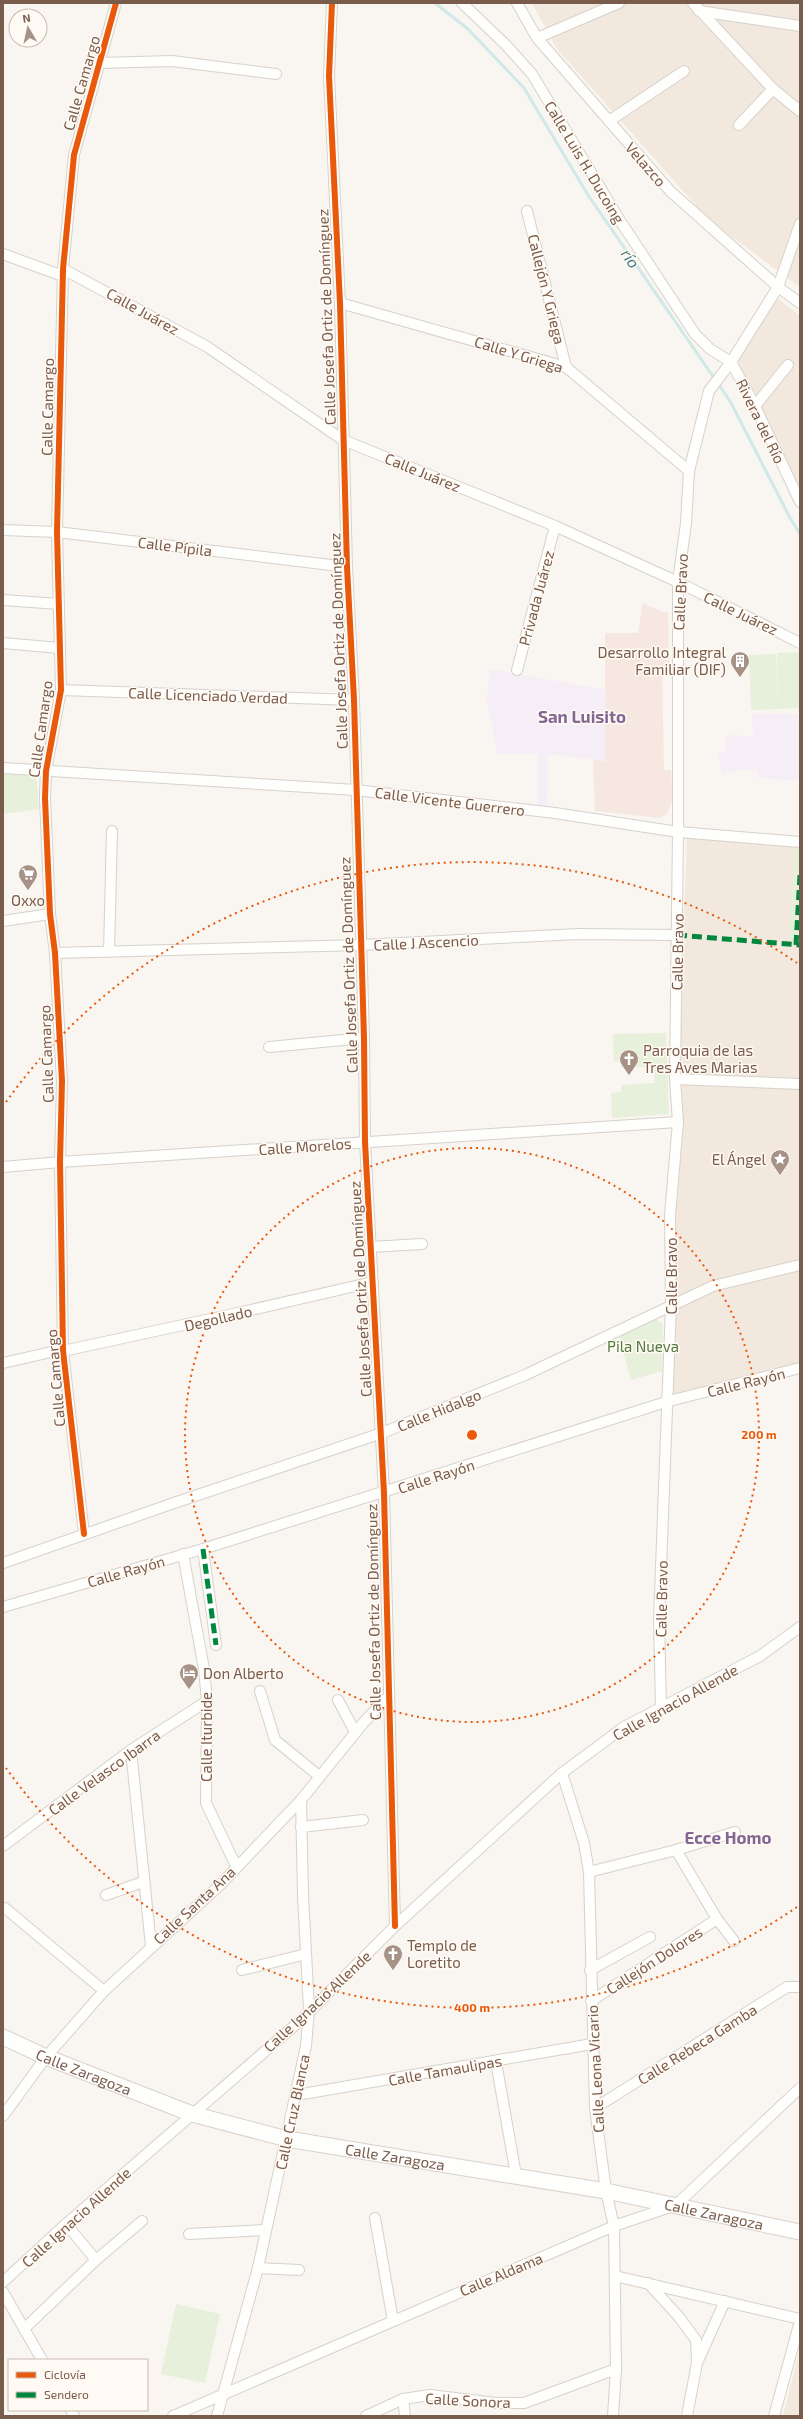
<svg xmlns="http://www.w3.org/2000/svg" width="803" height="2419" font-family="'Exo 2',sans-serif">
	<rect width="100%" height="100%" fill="#f9f5f0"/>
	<g fill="#f2e8de">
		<path d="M532 3H800V287L708 219 557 49Z"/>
		<path d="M776 297 800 316V497L746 386 738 360Z"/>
		<path d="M687 829 800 836V1369L669 1401Z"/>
		<path d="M800 2349V2416H783Z"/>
	</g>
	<path fill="#f6e8e1" d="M643 603 662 612H668L669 665 662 666 664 770H671L673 799 667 814 660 818 595 811 593 760 605 761V633H638Z"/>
	<g fill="#f6eef6">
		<path d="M490 669 606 690 605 761 548 754 547 807 537 806 538 754H497L487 699Z"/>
		<path d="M752 713 800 715V781L759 778 756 769 722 772 718 753 725 752 726 735 753 736Z"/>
	</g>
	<g fill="#e7f0db">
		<path d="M800 652V708L778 709 777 653Z"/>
		<path d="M776 654 778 709 751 710 749 655Z"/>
		<path d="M3 772 36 774 39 809 3 814Z"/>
		<path d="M795 844H800V940L788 939Z"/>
		<path d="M666 1033 669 1114 612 1118 611 1093 621 1092V1085L655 1083 654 1066 621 1068V1061L614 1062 613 1034Z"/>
		<path d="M655 1318 663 1324 662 1371 631 1380 619 1335Z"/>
		<path d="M176 2304 220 2314 205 2383 161 2374Z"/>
	</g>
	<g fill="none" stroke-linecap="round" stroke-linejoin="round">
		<path stroke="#d0e8ea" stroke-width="3" d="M435 3 468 29 524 88 588 195 730 401 789 516 800 534"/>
		<g stroke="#d7d1cb" stroke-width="12">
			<g id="street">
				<path d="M332 3 329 76 340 303 347 567 354 700 364 1038 365 1142 384 1493 395 1926"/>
				<path d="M462 3 506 45 532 74 619 219 695 334 710 349 731 362 755 406 800 502"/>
				<path d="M517 3 537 38 670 191 778 287 800 303"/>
				<path d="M693 3 773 89 800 111"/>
				<path d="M699 11 800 26"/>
				<path d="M537 38 619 3"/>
				<path d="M100 63 172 61 276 74"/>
				<path d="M609 121 684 71"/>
				<path d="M739 125 773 89"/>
				<path d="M527 211 566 367"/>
				<path d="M3 254 63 276"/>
				<path d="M63 269 206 346 343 440 555 526 678 582 800 643"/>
				<path d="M340 303 566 367 689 471"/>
				<path d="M755 406 788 365"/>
				<path d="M3 530 57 532 347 567"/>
				<path d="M3 600 59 604"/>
				<path d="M3 643 59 648"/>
				<path d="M517 670 555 526"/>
				<path d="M61 690 354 700"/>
				<path d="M3 768 356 790 555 813 678 832 800 842"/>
				<path d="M3 921 50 914"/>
				<path d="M109 952 112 831"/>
				<path d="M55 953 361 945 579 934 677 935"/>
				<path d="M269 1047 364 1038"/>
				<path d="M675 1079 800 1084"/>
				<path d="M3 1167 60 1162 678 1122"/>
				<path d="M370 1247 422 1244"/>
				<path d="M63 1351 229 1315 373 1282"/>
				<path d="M3 1363 64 1349"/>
				<path d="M84 1534 63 1351 60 1162 62 1081 55 953 50 914 45 798 46 771 61 690 57 532 63 269 74 155 116 3"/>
				<path d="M203 1549 216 1645"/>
				<path d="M183 1554 204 1669 207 1701 206 1803 236 1866"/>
				<path d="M3 1563 171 1504 382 1433 525 1375 713 1286 800 1265"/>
				<path d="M3 1607 203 1549 669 1401 800 1368"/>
				<path d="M260 1691 275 1740 319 1776"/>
				<path d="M338 1700 355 1732"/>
				<path d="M661 1707 659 1620 671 1305 670 1215 678 1122 675 1079 678 832V582L686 523 689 471 709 391 731 362 778 287 800 224"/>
				<path d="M131 1750 151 1946"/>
				<path d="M562 1773 584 1843 589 1872 595 2108 606 2191 614 2226 616 2369 613 2416"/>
				<path d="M301 1827 363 1820"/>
				<path d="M3 1846 131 1750 207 1701"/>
				<path d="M676 1850 717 1919 734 1941"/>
				<path d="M589 1872 676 1850 735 1832"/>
				<path d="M106 1895 143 1882"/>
				<path d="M5 1908 104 1991"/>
				<path d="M242 1970 306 1954"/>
				<path d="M590 1970 650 1937"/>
				<path d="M591 2001 717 1919"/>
				<path d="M496 2062 516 2175"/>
				<path d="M297 2095 592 2044"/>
				<path d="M595 2108 787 1987H800"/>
				<path d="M3 2116 46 2057 104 1991 221 1884 301 1800 364 1722 388 1697"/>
				<path d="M375 2218 393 2321"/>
				<path d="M66 2224 96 2260"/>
				<path d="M189 2234 265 2230"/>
				<path d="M258 2268 299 2270"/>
				<path d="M615 2276 800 2319"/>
				<path d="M3 2282 66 2224 301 2020 395 1926 562 1773 624 1727 760 1656 800 1627"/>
				<path d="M648 2283 679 2317 696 2340 697 2361"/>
				<path d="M3 2292 42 2360"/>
				<path d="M24 2329 96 2260 142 2221"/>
				<path d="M403 2399 405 2416"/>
				<path d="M71 2410 74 2416"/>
				<path d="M173 2416 614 2226 676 2205 800 2088"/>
				<path d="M217 2416 258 2268 306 2046 309 2010 303 1895 301 1800"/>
				<path d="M366 2416 403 2399 430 2395 496 2403H524L616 2369"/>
				<path d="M687 2416 697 2363 725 2301"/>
				<path d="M774 2416 800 2321"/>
			</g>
		</g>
		<g stroke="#d9d2cb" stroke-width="17">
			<g id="secondary">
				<path id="s1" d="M3 2037 46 2057 192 2114 287 2139 606 2191 800 2232"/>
			</g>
		</g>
		<use href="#street" stroke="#fefefd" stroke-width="10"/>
		<use href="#secondary" stroke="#fefefd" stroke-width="15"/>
		<g stroke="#00873e" stroke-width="5" stroke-dasharray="10 5" stroke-linecap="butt">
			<path d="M677 935 800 945"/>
			<path d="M796 945 800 875"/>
			<path d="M203 1549 216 1645"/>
		</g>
		<g stroke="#fffaf3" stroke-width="8">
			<g id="cycleway">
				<path d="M332 3 329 76 340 303 347 567 354 700 364 1038 365 1142 384 1493 395 1926"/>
				<path d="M84 1534 63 1351 60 1162 62 1081 55 953 50 914 45 798 46 771 61 690 57 532 63 269 74 155 116 3"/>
			</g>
		</g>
		<use href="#cycleway" stroke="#e8590c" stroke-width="6"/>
	</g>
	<g fill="none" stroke="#e8590c" stroke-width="2" stroke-dasharray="2 4">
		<circle cx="472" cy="1435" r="287"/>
		<path d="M797 1907A573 573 0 0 1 6 1768M6 1102A573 573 0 0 1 797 963"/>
	</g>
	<defs>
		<g id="building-pin" transform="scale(1)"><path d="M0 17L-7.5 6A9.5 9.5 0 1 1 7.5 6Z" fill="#a69286" stroke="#fffaf3"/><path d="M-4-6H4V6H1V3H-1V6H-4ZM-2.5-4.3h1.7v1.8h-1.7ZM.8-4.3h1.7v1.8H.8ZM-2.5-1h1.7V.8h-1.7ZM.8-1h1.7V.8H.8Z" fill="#fff"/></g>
		<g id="supermarket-pin" transform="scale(1)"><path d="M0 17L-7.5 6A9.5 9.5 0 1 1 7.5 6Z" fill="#a69286" stroke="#fffaf3"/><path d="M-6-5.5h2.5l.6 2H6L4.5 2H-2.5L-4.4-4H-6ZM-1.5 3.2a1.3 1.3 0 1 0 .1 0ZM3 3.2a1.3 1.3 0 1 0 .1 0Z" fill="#fff"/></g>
		<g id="church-pin" transform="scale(1)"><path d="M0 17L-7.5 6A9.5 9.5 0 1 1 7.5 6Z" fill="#a69286" stroke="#fffaf3"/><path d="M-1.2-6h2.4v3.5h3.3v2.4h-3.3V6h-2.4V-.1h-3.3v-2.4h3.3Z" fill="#fff"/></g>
		<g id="sight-pin" transform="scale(1)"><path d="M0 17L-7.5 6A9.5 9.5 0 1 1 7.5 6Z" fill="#a69286" stroke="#fffaf3"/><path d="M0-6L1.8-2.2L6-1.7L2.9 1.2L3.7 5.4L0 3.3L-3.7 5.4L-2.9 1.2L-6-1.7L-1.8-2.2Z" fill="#fff"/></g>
		<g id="hotel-pin" transform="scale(1)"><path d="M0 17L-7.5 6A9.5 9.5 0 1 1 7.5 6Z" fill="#a69286" stroke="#fffaf3"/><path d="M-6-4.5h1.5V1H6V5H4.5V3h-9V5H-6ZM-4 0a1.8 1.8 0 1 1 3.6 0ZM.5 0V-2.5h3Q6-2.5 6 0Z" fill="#fff"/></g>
	</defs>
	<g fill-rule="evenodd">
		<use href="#building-pin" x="740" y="661"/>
		<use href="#supermarket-pin" x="28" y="874"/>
		<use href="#church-pin" x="629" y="1059"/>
		<use href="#sight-pin" x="780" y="1159"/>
		<use href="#hotel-pin" x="189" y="1673"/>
		<use href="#church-pin" x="393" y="1954"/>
	</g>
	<g text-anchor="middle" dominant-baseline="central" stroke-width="3" stroke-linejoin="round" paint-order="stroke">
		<g font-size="15" fill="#7a5c4d" stroke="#fffaf3">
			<text transform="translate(81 83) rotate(-74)">Calle Camargo</text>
			<text transform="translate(585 162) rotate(59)">Calle Luis H. Ducoing</text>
			<text transform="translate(646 164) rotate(49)">Velazco</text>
			<text transform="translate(547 289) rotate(76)">Callejón Y Griega</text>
			<text transform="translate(143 311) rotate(29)">Calle Juárez</text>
			<text transform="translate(326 317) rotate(-92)">Calle Josefa Ortiz de Domínguez</text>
			<text transform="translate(519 354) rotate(17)">Calle Y Griega</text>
			<text transform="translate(47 407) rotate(-89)">Calle Camargo</text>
			<text transform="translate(761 421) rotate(64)">Rivera del Río</text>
			<text transform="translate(423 472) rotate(22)">Calle Juárez</text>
			<text transform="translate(175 546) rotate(7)">Calle Pípila</text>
			<text transform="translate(680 592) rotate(-87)">Calle Bravo</text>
			<text transform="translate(536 598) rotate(-75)">Privada Juárez</text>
			<text transform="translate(741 613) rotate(26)">Calle Juárez</text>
			<text transform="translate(338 641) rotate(-92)">Calle Josefa Ortiz de Domínguez</text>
			<text transform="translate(208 695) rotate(2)">Calle Licenciado Verdad</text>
			<text transform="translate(40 729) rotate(-82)">Calle Camargo</text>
			<text transform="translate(450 801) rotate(7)">Calle Vicente Guerrero</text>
			<text transform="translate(426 942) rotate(-3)">Calle J Ascencio</text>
			<text transform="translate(677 952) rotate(-89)">Calle Bravo</text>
			<text transform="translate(348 965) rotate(-92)">Calle Josefa Ortiz de Domínguez</text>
			<text transform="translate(46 1054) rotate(-92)">Calle Camargo</text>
			<text transform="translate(305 1146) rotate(-4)">Calle Morelos</text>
			<text transform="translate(671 1276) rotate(-90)">Calle Bravo</text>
			<text transform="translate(360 1289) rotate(-93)">Calle Josefa Ortiz de Domínguez</text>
			<text transform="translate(218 1318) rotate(-13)">Degollado</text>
			<text transform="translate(55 1378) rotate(-95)">Calle Camargo</text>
			<text transform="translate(746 1382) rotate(-14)">Calle Rayón</text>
			<text transform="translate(439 1410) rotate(-22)">Calle Hidalgo</text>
			<text transform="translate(436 1476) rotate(-18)">Calle Rayón</text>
			<text transform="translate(126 1571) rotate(-16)">Calle Rayón</text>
			<text transform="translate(661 1599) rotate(-89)">Calle Bravo</text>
			<text transform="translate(373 1612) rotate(-91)">Calle Josefa Ortiz de Domínguez</text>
			<text transform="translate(675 1702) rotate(-29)">Calle Ignacio Allende</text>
			<text transform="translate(206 1737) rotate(-90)">Calle Iturbide</text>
			<text transform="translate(104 1772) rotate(-36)">Calle Velasco Ibarra</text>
			<text transform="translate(194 1905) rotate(-43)">Calle Santa Ana</text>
			<text transform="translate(654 1960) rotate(-33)">Callejón Dolores</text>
			<text transform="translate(317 2001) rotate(-43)">Calle Ignacio Allende</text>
			<text transform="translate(697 2044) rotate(-32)">Calle Rebeca Gamba</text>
			<text transform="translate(595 2069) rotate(-93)">Calle Leona Vicario</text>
			<text transform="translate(445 2070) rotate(-10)">Calle Tamaulipas</text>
			<text stroke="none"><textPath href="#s1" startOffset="88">Calle Zaragoza</textPath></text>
			<text transform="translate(292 2112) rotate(-78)">Calle Cruz Blanca</text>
			<text stroke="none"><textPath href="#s1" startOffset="412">Calle Zaragoza</textPath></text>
			<text stroke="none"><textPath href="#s1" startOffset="736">Calle Zaragoza</textPath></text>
			<text transform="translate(76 2217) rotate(-42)">Calle Ignacio Allende</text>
			<text transform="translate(501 2274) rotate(-23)">Calle Aldama</text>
			<text transform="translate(468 2400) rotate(3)">Calle Sonora</text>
		</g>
		<g font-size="15" fill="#7a5c4d" stroke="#fffaf3" text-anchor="start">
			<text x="726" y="652" text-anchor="end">Desarrollo Integral<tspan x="726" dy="17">Familiar (DIF)</tspan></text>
			<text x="28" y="900" text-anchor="middle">Oxxo</text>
			<text x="643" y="1050">Parroquia de las<tspan x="643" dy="17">Tres Aves Marias</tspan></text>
			<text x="766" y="1159" text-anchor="end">El Ángel</text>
			<text x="203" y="1673">Don Alberto</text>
			<text x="407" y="1945">Templo de<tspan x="407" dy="17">Loretito</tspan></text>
		</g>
		<g font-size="15" fill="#537a41" stroke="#fffaf3">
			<text x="643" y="1346">Pila Nueva</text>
		</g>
		<g font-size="16" font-style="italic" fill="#437c86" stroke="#fffaf3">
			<text transform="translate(631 258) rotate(55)">río</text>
		</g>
		<g font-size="17" font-weight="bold" fill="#846695" stroke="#fffaf3">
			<text x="582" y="716">San Luisito</text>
			<text x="728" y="1837">Ecce Homo</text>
		</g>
	</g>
	<circle cx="472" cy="1435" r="6" fill="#e8590c" stroke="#fffaf3" stroke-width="2"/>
	<g font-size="12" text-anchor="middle" font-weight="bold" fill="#e8590c" stroke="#fffaf3" stroke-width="3" stroke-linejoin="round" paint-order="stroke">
		<text x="759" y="1439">200 m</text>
		<text x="472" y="2012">400 m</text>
	</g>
	<rect width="803" height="2419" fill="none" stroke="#7a5c4d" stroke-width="8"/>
	<rect x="8" y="2359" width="140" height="52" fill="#fffaf3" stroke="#cabbb1"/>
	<rect x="16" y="2372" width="20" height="6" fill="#e8590c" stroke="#cabbb1"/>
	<text x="44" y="2379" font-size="12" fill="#7a5c4d">Ciclovía</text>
	<rect x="16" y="2392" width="20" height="6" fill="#00873e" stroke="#cabbb1"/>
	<text x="44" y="2399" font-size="12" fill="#7a5c4d">Sendero</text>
	<g transform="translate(28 28) rotate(351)"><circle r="19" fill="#fffaf3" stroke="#cabbb1"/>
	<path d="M0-3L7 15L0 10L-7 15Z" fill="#a69286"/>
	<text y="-6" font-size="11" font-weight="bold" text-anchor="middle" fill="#7a5c4d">N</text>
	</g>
</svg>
